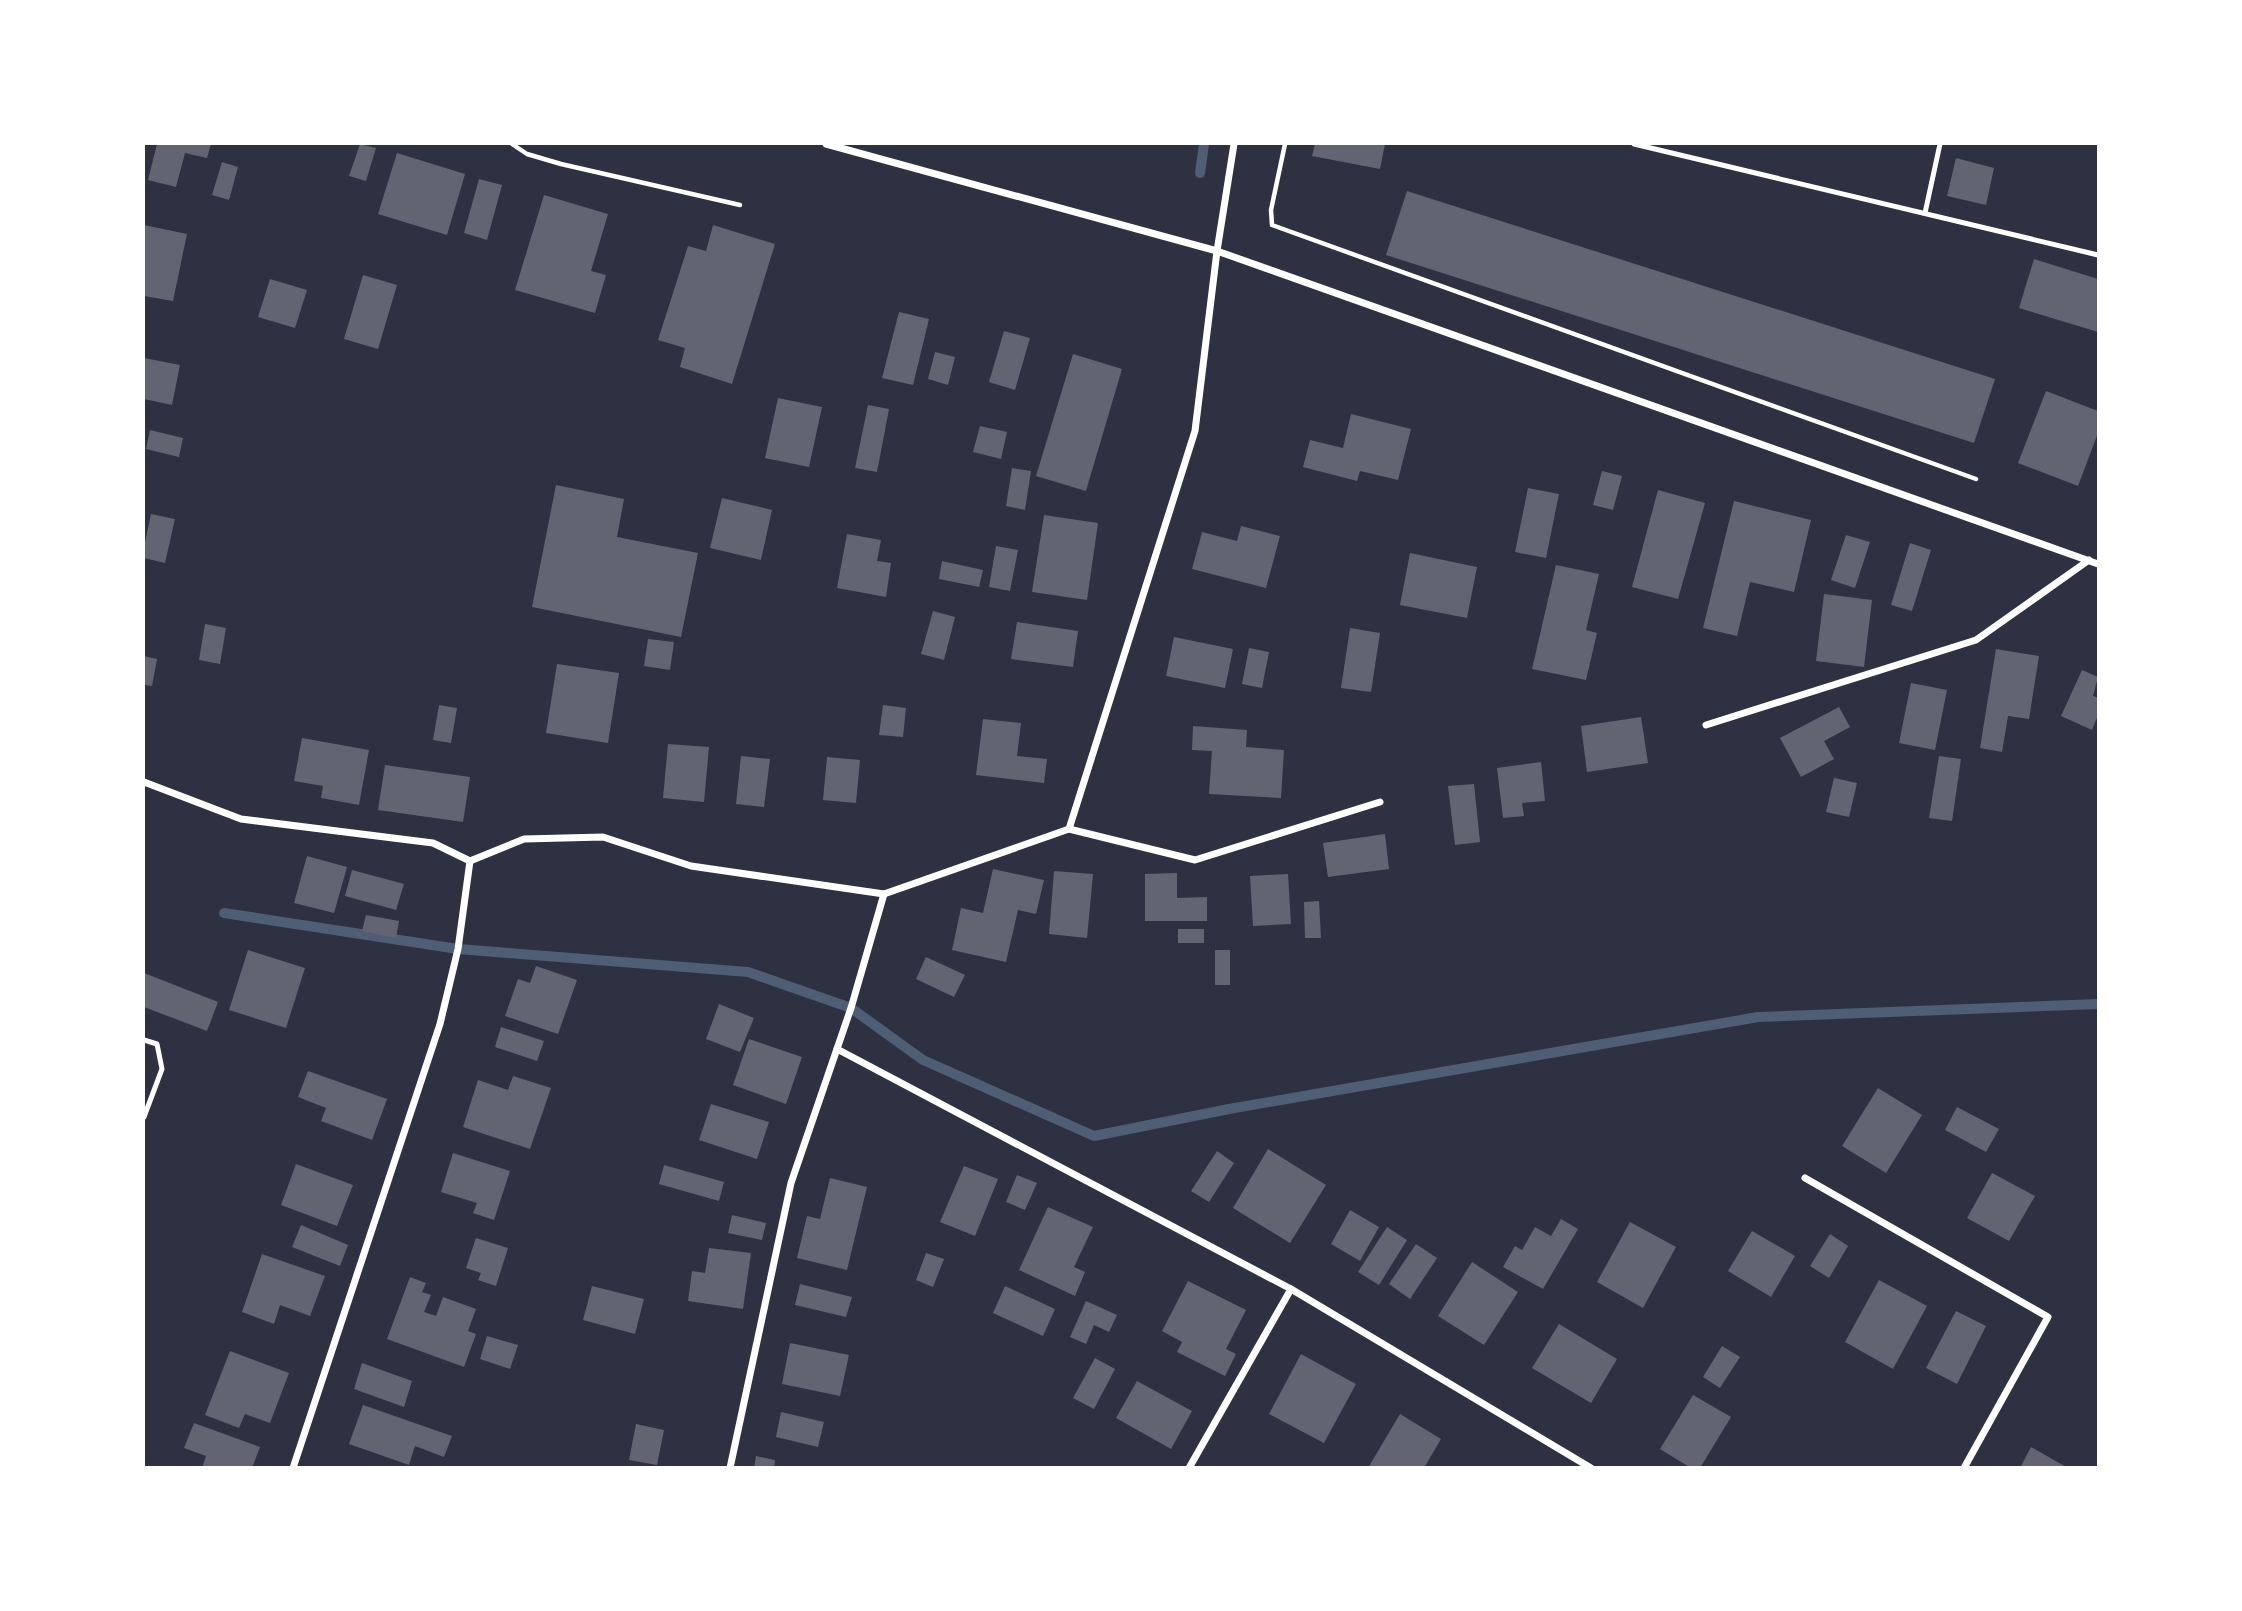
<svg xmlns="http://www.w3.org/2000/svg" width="2242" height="1611" font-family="'Fira Sans',sans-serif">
	<rect width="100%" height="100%" fill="#2d3142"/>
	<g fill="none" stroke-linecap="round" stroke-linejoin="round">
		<g stroke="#4f5d75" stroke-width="10">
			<path d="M1200 173 1204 144"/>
			<path d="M224 913 458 949 748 972 851 1008 923 1060 1094 1136 1229 1109 1758 1017 2098 1004"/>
		</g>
	</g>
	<g fill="#626471">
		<path d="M157 144H211L207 158 185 153 176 187 148 180Z"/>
		<path d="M360 144 376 148 366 181 349 176Z"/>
		<path d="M1315 144H1385L1380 169 1312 156Z"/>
		<path d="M397 153 465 174 447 235 378 214Z"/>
		<path d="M1956 158 1994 168 1986 205 1947 196Z"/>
		<path d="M222 162 238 167 229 200 212 195Z"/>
		<path d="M479 179 502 185 487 240 464 233Z"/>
		<path d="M1407 191 1995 379 1974 443 1386 255Z"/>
		<path d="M544 195 608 214 591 271 606 275 595 313 515 290Z"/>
		<path d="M144 225 187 234 173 301 144 296Z"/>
		<path d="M713 225 775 244 732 384 680 367 685 348 658 340 688 246 706 251Z"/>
		<path d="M2034 259 2098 279V332L2019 308Z"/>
		<path d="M363 275 397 285 378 349 344 339Z"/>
		<path d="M270 279 307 290 295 328 258 317Z"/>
		<path d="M899 312 929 319 913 385 882 378Z"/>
		<path d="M1004 331 1030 338 1015 390 989 382Z"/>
		<path d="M935 352 955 357 948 385 928 379Z"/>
		<path d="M1073 354 1122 369 1086 491 1036 476Z"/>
		<path d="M144 358 180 365 172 405 144 399Z"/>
		<path d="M2046 391 2098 411V433L2078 486 2018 463Z"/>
		<path d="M778 398 822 407 809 467 765 458Z"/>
		<path d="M868 405 889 409 877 472 855 468Z"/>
		<path d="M1351 414 1411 429 1398 480 1360 471 1357 481 1303 467 1310 440 1343 448Z"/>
		<path d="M980 426 1007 432 1001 459 973 452Z"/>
		<path d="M150 430 183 438 179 457 146 449Z"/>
		<path d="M1012 468 1031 471 1025 510 1006 506Z"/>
		<path d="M1602 471 1622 476 1613 510 1593 505Z"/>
		<path d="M556 485 624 499 617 537 698 553 681 637 532 607Z"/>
		<path d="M1528 488 1559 494 1546 558 1515 552Z"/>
		<path d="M1658 490 1705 503 1678 599 1632 587Z"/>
		<path d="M722 498 772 510 761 560 710 548Z"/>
		<path d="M1734 501 1811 520 1794 592 1750 582 1737 636 1703 628Z"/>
		<path d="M151 514 175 519 165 563 144 558V547Z"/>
		<path d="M1044 515 1098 523 1087 600 1032 592Z"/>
		<path d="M1241 526 1280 536 1266 588 1192 569 1202 532 1237 541Z"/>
		<path d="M847 534 881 540 877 561 891 563 886 597 837 588Z"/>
		<path d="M1846 535 1870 542 1855 588 1831 580Z"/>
		<path d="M1910 543 1931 550 1912 611 1891 605Z"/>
		<path d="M996 546 1018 550 1010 591 989 587Z"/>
		<path d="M1410 553 1477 567 1467 618 1400 605Z"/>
		<path d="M942 561 983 570 979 587 939 579Z"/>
		<path d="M1556 565 1599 574 1586 630 1597 633 1586 680 1532 669Z"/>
		<path d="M1824 594 1872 600 1864 667 1816 661Z"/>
		<path d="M933 611 955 617 944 660 921 654Z"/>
		<path d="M1017 622 1078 631 1073 667 1011 659Z"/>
		<path d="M205 624 226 628 220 664 199 660Z"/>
		<path d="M1350 628 1380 633 1371 692 1341 688Z"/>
		<path d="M1174 637 1233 649 1225 688 1166 676Z"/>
		<path d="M648 639 674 642 670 670 644 666Z"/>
		<path d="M1249 648 1269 652 1262 688 1242 684Z"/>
		<path d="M1996 649 2039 656 2029 719 2008 716 2002 752 1980 748Z"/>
		<path d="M144 656 157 659 152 686 144 685Z"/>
		<path d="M557 664 619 673 608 743 546 733Z"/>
		<path d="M2082 670 2098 677 2093 696 2098 698V715L2092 730 2061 716Z"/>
		<path d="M1911 683 1947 690 1935 750 1899 743Z"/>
		<path d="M439 705 457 708 451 743 433 740Z"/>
		<path d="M883 705 906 708 903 737 879 735Z"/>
		<path d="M1839 707 1850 727 1824 741 1834 759 1801 777 1780 738Z"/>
		<path d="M1641 717 1648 763 1587 772 1581 726Z"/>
		<path d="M983 719 1021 723 1017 756 1047 759 1044 783 976 775Z"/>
		<path d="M1193 726 1247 730 1246 747 1284 750 1281 798 1209 794 1212 751 1192 750Z"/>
		<path d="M302 738 369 750 359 805 321 798 323 786 294 781Z"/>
		<path d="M668 744 709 747 704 802 663 798Z"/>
		<path d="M741 756 770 759 764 807 736 804Z"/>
		<path d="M1939 756 1961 759 1952 821 1929 818Z"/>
		<path d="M827 757 860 760 856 803 823 800Z"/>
		<path d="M1541 762 1545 801 1522 803 1524 816 1503 818 1497 768Z"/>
		<path d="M385 765 470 777 463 822 378 810Z"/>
		<path d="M1834 778 1857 783 1849 817 1826 812Z"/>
		<path d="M1474 784 1480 842 1455 845 1448 786Z"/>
		<path d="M1385 834 1389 869 1328 877 1323 843Z"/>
		<path d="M307 856 347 867 334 913 294 903Z"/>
		<path d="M993 869 1044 880 1036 914 1018 910 1006 962 952 950 961 908 983 913Z"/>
		<path d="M352 870 404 884 396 910 345 896Z"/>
		<path d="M1054 871 1093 874 1087 938 1049 934Z"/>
		<path d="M1177 873V898L1207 897V921H1145V874Z"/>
		<path d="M1288 874 1291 924 1253 926 1250 876Z"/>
		<path d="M1319 901 1321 938H1305L1304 902Z"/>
		<path d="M366 915 399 921 396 938 362 931Z"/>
		<rect x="1178" y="929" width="26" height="14"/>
		<path d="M248 950 305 968 286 1028 229 1010Z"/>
		<rect x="1215" y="950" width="15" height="35"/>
		<path d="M926 957 965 975 954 997 916 979Z"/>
		<path d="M536 966 577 980 558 1034 505 1016 518 979 530 983Z"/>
		<path d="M144 973 218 1002 207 1031 144 1007Z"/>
		<path d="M719 1004 754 1018 740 1052 706 1039Z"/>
		<path d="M501 1027 544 1041 537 1061 495 1047Z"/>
		<path d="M749 1039 802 1057 786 1104 733 1085Z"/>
		<path d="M308 1071 387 1099 372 1140 321 1121 326 1108 298 1097Z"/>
		<path d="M513 1076 551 1088 530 1149 463 1127 478 1080 508 1090Z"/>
		<path d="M1878 1088 1922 1115 1886 1173 1842 1146Z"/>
		<path d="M711 1104 769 1122 757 1159 699 1140Z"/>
		<path d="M1957 1107 1999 1129 1986 1152 1945 1130Z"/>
		<path d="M1268 1149 1326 1185 1290 1243 1233 1208Z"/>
		<path d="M1217 1151 1234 1163 1209 1202 1191 1191Z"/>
		<path d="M453 1153 510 1171 494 1220 473 1213 477 1203 441 1192Z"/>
		<path d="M296 1164 353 1185 337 1226 281 1205Z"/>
		<path d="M664 1165 724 1182 719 1201 659 1184Z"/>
		<path d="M964 1166 998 1179 975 1236 940 1222Z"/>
		<path d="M1992 1173 2035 1196 2009 1241 1967 1218Z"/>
		<path d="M1017 1175 1037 1183 1025 1210 1006 1202Z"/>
		<path d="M830 1178 867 1187 847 1270 797 1258 807 1216 820 1219Z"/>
		<path d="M1048 1207 1093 1227 1074 1267 1085 1272 1075 1296 1019 1270Z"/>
		<path d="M1350 1210 1379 1227 1360 1261 1331 1244Z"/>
		<path d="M732 1215 766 1223 762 1240 728 1233Z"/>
		<path d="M1561 1219 1578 1229 1543 1289 1503 1267 1515 1246 1522 1250 1535 1227 1551 1236Z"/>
		<path d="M1630 1222 1676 1247 1643 1308 1597 1282Z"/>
		<path d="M301 1225 348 1245 340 1266 292 1247Z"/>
		<path d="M1387 1227 1407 1240 1379 1285 1358 1272Z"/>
		<path d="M1752 1231 1795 1256 1771 1297 1728 1271Z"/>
		<path d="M1830 1234 1848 1246 1829 1278 1810 1266Z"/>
		<path d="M476 1238 508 1248 496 1286 478 1280 481 1273 466 1268Z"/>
		<path d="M1416 1244 1437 1258 1410 1299 1389 1284Z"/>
		<path d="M709 1248 751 1253 743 1309 688 1301 692 1271 705 1273Z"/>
		<path d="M926 1253 944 1259 933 1287 916 1280Z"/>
		<path d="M262 1254 325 1276 310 1316 280 1305 274 1324 242 1312Z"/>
		<path d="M1472 1262 1518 1292 1484 1345 1438 1316Z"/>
		<path d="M410 1277 426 1283 422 1292 431 1295 424 1312 436 1316 443 1297 476 1309 468 1331 476 1334 464 1367 387 1339Z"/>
		<path d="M1879 1280 1927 1306 1893 1369 1845 1342Z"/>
		<path d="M1188 1281 1246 1310 1226 1349 1236 1354 1225 1376 1177 1352 1182 1342 1162 1331Z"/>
		<path d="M800 1284 852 1297 846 1317 795 1305Z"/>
		<path d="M592 1286 644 1299 635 1334 583 1320Z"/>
		<path d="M1005 1286 1055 1309 1043 1336 993 1313Z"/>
		<path d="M1086 1301 1117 1315 1109 1332 1094 1325 1086 1344 1070 1337Z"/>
		<path d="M1956 1311 1986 1326 1957 1384 1926 1368Z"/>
		<path d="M1559 1324 1617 1359 1591 1403 1532 1368Z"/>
		<path d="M487 1336 518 1345 510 1369 480 1359Z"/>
		<path d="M790 1343 849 1355 840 1396 782 1384Z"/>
		<path d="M1722 1346 1740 1357 1720 1388 1703 1377Z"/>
		<path d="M230 1351 289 1373 270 1423 245 1414 239 1428 205 1415Z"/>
		<path d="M1301 1354 1356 1384 1324 1443 1269 1414Z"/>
		<path d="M1095 1358 1115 1369 1094 1409 1073 1398Z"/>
		<path d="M362 1363 412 1381 404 1407 354 1389Z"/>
		<path d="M1137 1381 1192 1411 1171 1449 1116 1418Z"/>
		<path d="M1693 1395 1731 1417 1700 1468H1691L1660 1449Z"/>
		<path d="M363 1405 452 1436 444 1457 415 1446 409 1465 349 1444Z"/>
		<path d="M781 1412 824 1422 818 1447 776 1437Z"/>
		<path d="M1400 1414 1441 1439 1424 1468H1368Z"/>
		<path d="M194 1423 260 1447 252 1468H202L206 1456 184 1448Z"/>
		<path d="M636 1424 664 1430 657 1465 629 1460Z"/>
		<path d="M2031 1447 2068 1468H2020Z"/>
		<path d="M756 1456 775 1460 774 1468H754Z"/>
	</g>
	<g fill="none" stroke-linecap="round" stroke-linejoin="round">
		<g stroke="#fff" stroke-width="4.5">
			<path d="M512 144 527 154 561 164 740 205"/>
			<path d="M1285 144 1271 210 1272 225 1976 479"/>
		</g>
		<g stroke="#fff" stroke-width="5">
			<path d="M1634 144 2098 255"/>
			<path d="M1925 213 1940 144"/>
			<path d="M144 1040 157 1044 162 1069 144 1117"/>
		</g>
		<g stroke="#fff" stroke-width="7">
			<path d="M826 144 1217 251 2098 564"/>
			<path d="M1706 725 1976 640 2089 560"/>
			<path d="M144 782 241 819 433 843 470 861 524 839 603 837 691 866 884 894 1069 829 1195 860 1380 802"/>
			<path d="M1069 829 1195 431 1217 251 1234 144"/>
			<path d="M837 1049 1291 1289 1591 1468"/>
			<path d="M1805 1178 2048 1317 1964 1468"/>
			<path d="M293 1468 440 1024 458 949 470 861"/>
			<path d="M730 1468 791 1183 851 1008 884 894"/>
			<path d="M1189 1468 1291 1289"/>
		</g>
	</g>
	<rect width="2242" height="1611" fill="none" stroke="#ffffff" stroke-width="290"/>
</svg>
